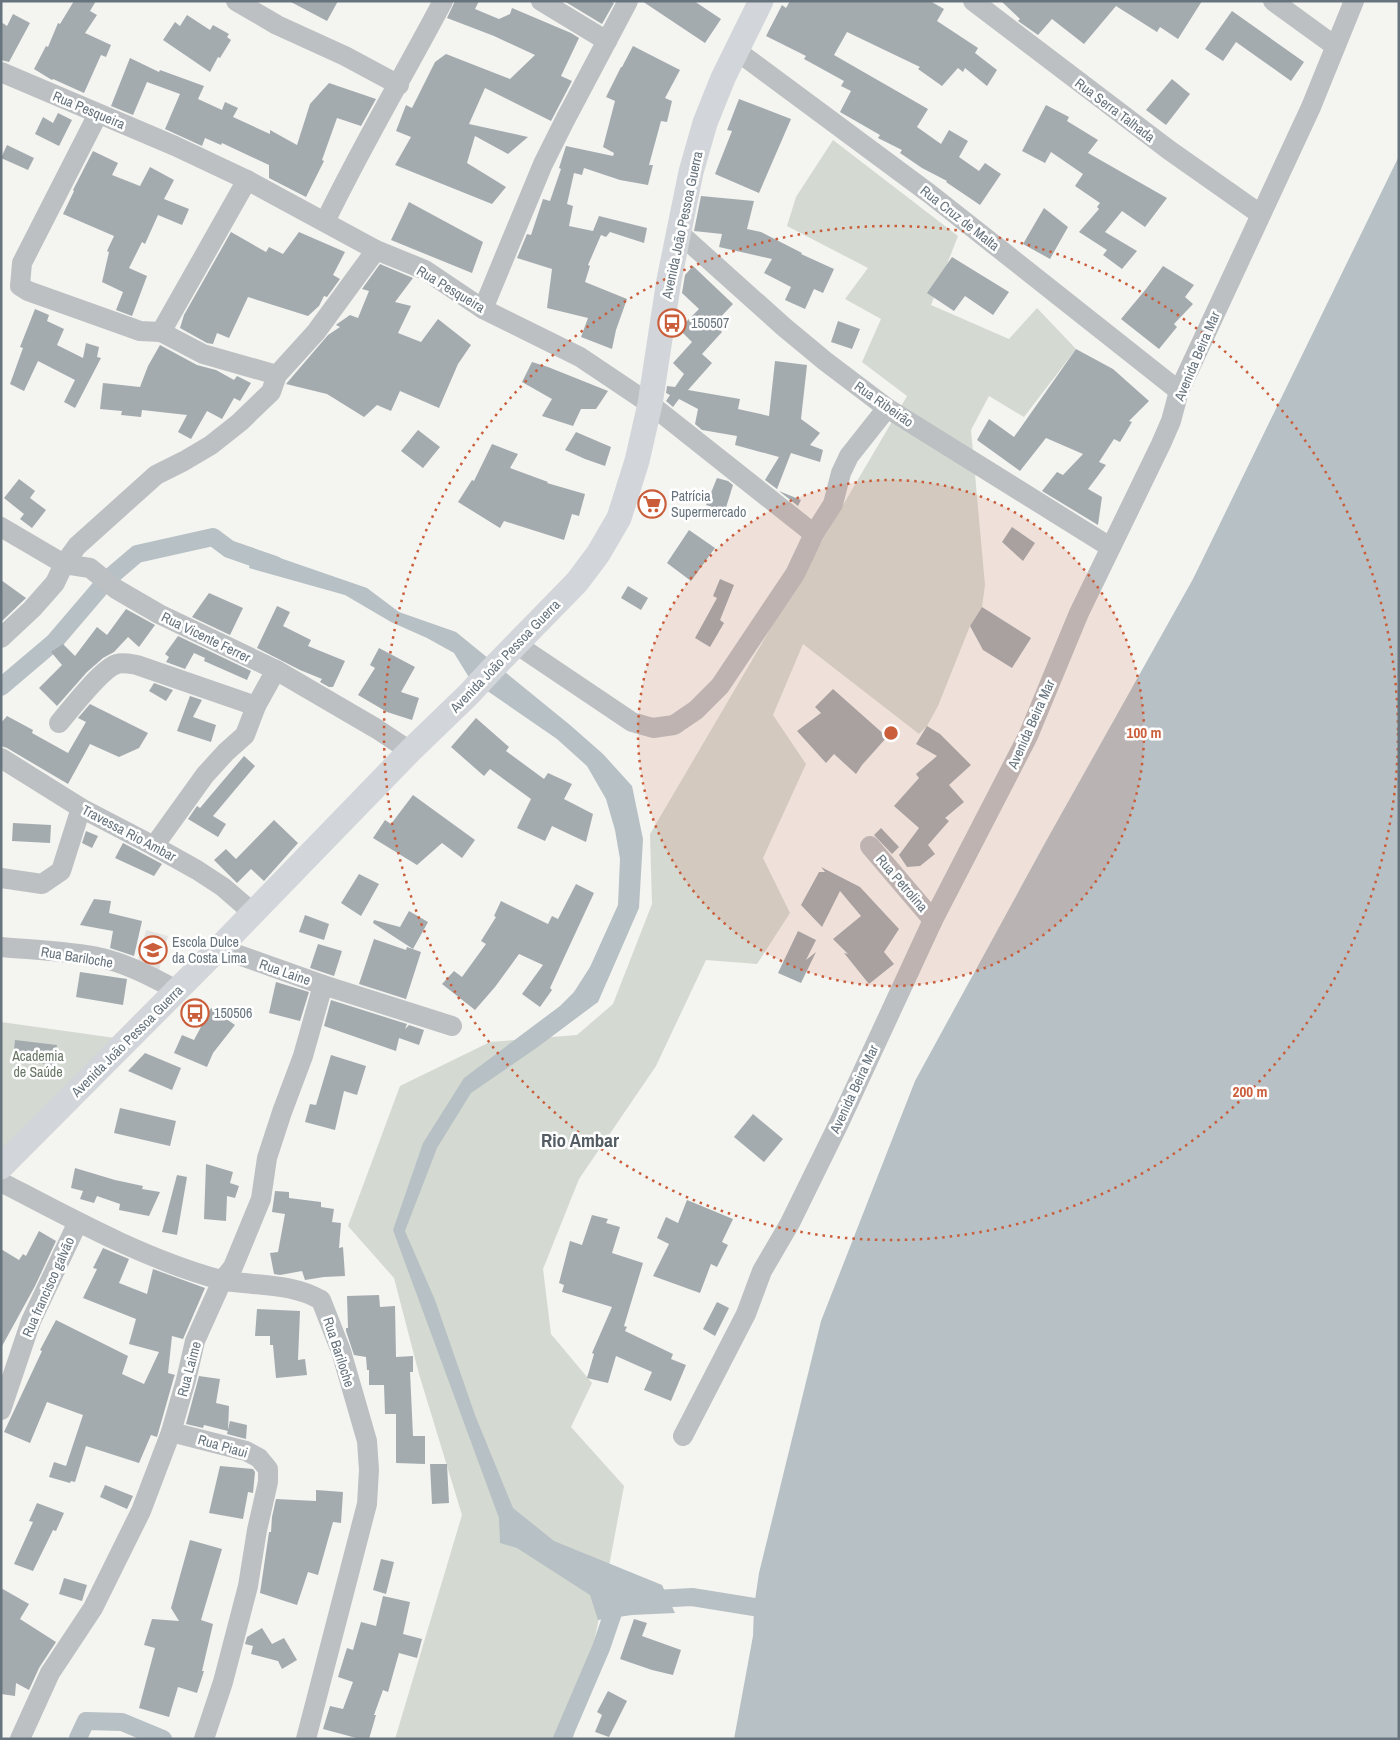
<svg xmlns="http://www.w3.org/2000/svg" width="1400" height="1740" font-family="'Archivo Narrow',sans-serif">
	<rect width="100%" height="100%" fill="#f4f4f1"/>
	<path fill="#e2e3e2" d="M146 930 168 936 159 970 137 964Z"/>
	<g fill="#d4d9d1">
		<path d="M833 140 958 236 931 305 1009 339 1037 308 1076 349 1024 417 989 396 971 430 985 585 982 607 970 626 938 706 927 726 919 734 803 644 773 715 806 764 763 858 790 913 757 964 706 960 656 1066 579 1179 543 1269 551 1334 592 1383 571 1427 624 1486 601 1609 573 1739H395L462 1515 419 1374 394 1278 348 1226 400 1086 490 1042 577 1035 613 1004 652 904 650 834 907 396 862 362 881 319 845 299 868 268 787 226 796 197Z"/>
		<path d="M1 1022 115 1038 1 1150Z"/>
	</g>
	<g fill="#b7c0c4">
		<path d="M1399 156V1739H734L753 1636 754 1607 759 1573 821 1321 915 1081 1045 843 1193 579Z"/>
		<path d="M254 549 367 588 399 612 456 632 570 725 603 754 632 786 643 839 639 908 598 1002 535 1049 471 1093 437 1148 405 1231 435 1300 475 1415 513 1508 554 1541 662 1585 675 1613 632 1615 598 1620 590 1595 517 1548 500 1543 499 1518 393 1230 423 1143 464 1078 560 1006 574 992 590 967 618 905 620 859 615 830 606 799 587 766 557 739 470 679 454 653 427 638 391 622 345 595 249 568Z"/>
	</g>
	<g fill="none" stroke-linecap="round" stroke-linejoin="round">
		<g stroke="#b7c0c4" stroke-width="18">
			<path d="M110 577 137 554 213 537 229 549 275 565"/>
			<path d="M1 687 54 642 101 587"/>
			<path d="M78 1738 86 1721 122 1722 163 1739"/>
			<path d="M562 1739 601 1648 617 1601 692 1597 754 1607"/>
		</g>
	</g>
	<g fill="#a4abaf">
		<path d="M74 1H96L90 11 97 15 85 33 111 45 106 57 101 55 84 93 53 79 52 80 34 69 46 46 48 47 58 23 60 24Z"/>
		<path d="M289 1H338L327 21Z"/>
		<path d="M455 1H479L475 9 499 19 510 14 512 8 571 33 579 38 561 76 572 81 551 121 485 88 469 124 528 137 508 154 475 136 467 163 506 187 492 204 395 165 411 137 396 131 406 105 412 108 435 62 446 54 510 79 535 55 494 36 447 18Z"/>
		<path d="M564 1H610L614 3 602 24Z"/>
		<path d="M642 1H694L721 19 705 43Z"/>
		<path d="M790 1H930L944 9 937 21 978 48 975 53 997 70 987 86 965 68 963 72 958 68 942 86 918 69 920 67 847 32 834 55 928 109 917 127 941 144 949 130 968 141 959 157 979 171 985 163 1001 174 980 205 946 182 947 181 922 168 900 153 902 150 878 138 880 135 840 112 851 91 841 86 844 81 804 59 806 56 766 36 782 5 786 8Z"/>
		<path d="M1001 1H1202L1178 39 1160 27 1157 32 1116 6 1084 44 1052 19 1038 35 1018 21 1020 19Z"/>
		<path d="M1232 11 1304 62 1291 81 1236 42 1223 61 1205 49Z"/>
		<path d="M13 14 30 23 9 62 1 60V22L7 26Z"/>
		<path d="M187 15 210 30 213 25 229 34 227 37 231 40 220 58 218 57 210 72 163 40 175 22 180 26Z"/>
		<path d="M633 46 680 70 665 98 672 101 667 122 661 121 649 165H653L648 185 620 180 584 168 582 175 574 173 567 204 573 206 569 226 593 231 599 216 647 228 644 243 610 232 606 237 601 235 588 265 590 266 585 282 627 299 616 330 612 349 581 337 588 318 547 308 552 269 517 258 527 234 531 235 543 199 550 201 561 169 559 168 566 146 613 156 614 153 603 147 615 101 606 97 621 67H622Z"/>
		<path d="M130 58 159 72 160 70 204 86 198 99 222 110 225 102 238 108 233 117 270 134V130L297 145 310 104 329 83 376 99 361 126 337 118 322 160 324 161 306 197 269 178V165L222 143 221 145 205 138 202 146 165 129 180 94 147 82 133 115 111 106Z"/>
		<path d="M1172 79 1190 94 1166 125 1146 110Z"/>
		<path d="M739 99 791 119 759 193 715 174 732 131 727 130Z"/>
		<path d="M1046 105 1069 117 1067 121 1098 140 1088 153 1167 198 1145 227 1122 211 1105 232 1137 251 1122 269 1103 255 1107 250 1079 232 1099 209 1097 207 1100 203 1075 186 1083 174 1051 152 1045 163 1022 151Z"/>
		<path d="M58 113 72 120 59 146 35 134 43 117 53 123Z"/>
		<path d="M7 145 34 158 28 170 1 158Z"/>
		<path d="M93 151 118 163 112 175 140 186 150 167 174 180 164 199 189 209 182 225 158 215 145 244 142 242 129 268 147 276 132 316 116 310 123 292 102 282 109 252 107 251 114 236 63 214 74 191 73 190Z"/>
		<path d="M701 196 754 201 747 229 761 232 802 253 801 254 834 269 823 293 814 289 805 309 785 300 791 287 764 273 772 259 719 247 722 234 694 231Z"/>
		<path d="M409 202 483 242 472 273 391 240Z"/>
		<path d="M1044 208 1068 227 1050 259 1023 244Z"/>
		<path d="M231 232 266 252 269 247 283 254 299 232 345 252 333 275 340 279 327 297 324 296 319 306 308 316 248 297 229 338 217 333 213 344 207 343 180 328 184 315Z"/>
		<path d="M952 257 1009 292 993 315 965 296 954 311 927 293Z"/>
		<path d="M380 264 413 278 395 302 411 306 398 333 421 342 438 319 471 345 458 364 439 408 400 391 391 411 377 405 364 417 327 394 286 384 328 335 340 327 336 325 337 324 350 315 358 318 369 291 362 289Z"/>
		<path d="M693 266 733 304 714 324 722 332 702 354 712 363 688 390 740 399 738 409 769 416 775 361 807 365 801 419 820 433 810 445 823 450 820 462 791 453 777 489 765 480 779 457 735 445 737 436 702 430 695 424 698 409 679 399 673 407 666 401 670 395 666 393 667 386 675 387 684 374 673 363 692 342 679 329 699 309 682 293 685 275Z"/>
		<path d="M1163 266 1194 285 1185 297 1193 304 1174 324 1177 327 1159 349 1121 319 1146 289Z"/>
		<path d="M35 309 49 315 47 321 64 329 57 345 83 358 86 343 99 347 97 357 101 358 75 408 64 402 75 380 38 361 24 391 10 384 23 348 20 347Z"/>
		<path d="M838 321 860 329 852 349 831 342Z"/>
		<path d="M160 345 197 365 216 370 234 380 237 376 251 383 240 401 234 398 222 419 207 411 191 439 178 432 187 415 142 410 141 417 121 415 122 411 100 409 103 383 140 387 148 366Z"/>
		<path d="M1076 349 1113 369 1149 401 1129 421 1132 422 1120 442 1114 439 1099 462 1106 465 1088 489 1102 497 1098 525 1042 491 1057 472 1063 475 1083 454 1046 438 1020 471 977 440 989 419 1014 437Z"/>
		<path d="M532 362 548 367 608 391 596 409H581L573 426 542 416 552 399 522 382Z"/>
		<path d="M418 430 440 447 423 468 401 451Z"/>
		<path d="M576 432 611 447 605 466 585 459 565 450Z"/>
		<path d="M492 444 518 454 510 468 548 482 547 483 585 494 579 516 572 514 564 540 504 521 500 528 458 502 472 480 474 481Z"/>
		<path d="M717 478 728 481 733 485 725 511 706 505Z"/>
		<path d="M19 479 35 491 30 498 46 510 32 528 20 519 24 514 4 498Z"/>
		<path d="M779 491 801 500 798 506Z"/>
		<path d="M1012 527 1035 543 1023 561 1002 542Z"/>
		<path d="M689 530 715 548 691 581 667 563Z"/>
		<path d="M720 579 734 585 720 620 724 623 710 647 695 638 717 598 713 596Z"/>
		<path d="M1 580 26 598 1 622Z"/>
		<path d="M628 586 648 598 641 610 621 598Z"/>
		<path d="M209 593 243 608 230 635 192 617Z"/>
		<path d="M277 606 290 612 283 626 311 640 308 646 345 661 333 687H329L320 682 322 679 300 670 257 648Z"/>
		<path d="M982 607 1031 638 1012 668 983 650 970 626Z"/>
		<path d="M126 609 155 625 139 647 128 637 114 652 103 658 87 672 57 706 39 688 62 665 51 652 63 644 75 656 97 627 107 635Z"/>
		<path d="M178 636 251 671 247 680 204 661 205 658 194 653 185 669 166 662 169 657 165 654Z"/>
		<path d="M379 648 415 667 401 692 419 698 412 720 387 712 358 695 375 668 370 665Z"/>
		<path d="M154 683 173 690 166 701 149 691Z"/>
		<path d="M833 689 887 737 862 765 856 774 834 754 826 763 797 731 821 713 815 707Z"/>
		<path d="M190 696 202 700 193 717 216 725 211 742 177 731Z"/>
		<path d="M90 704 148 733 139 748 119 757 90 744 68 784 7 748 1 746V723L7 716 33 730 32 733 68 753 86 722 78 718Z"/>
		<path d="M476 718 509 747 506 751 544 779 548 773 572 784 564 799 593 814 586 842 552 826 545 841 517 828 531 799 490 769 484 776 451 747Z"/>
		<path d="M927 726 940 734 971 765 949 785 964 802 945 818 949 821 928 845 935 854 920 866 907 867 899 855 919 828 894 806 919 778 916 774 937 756 916 744Z"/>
		<path d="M244 756 255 766 213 816 226 824 218 837 188 819 197 806 200 808Z"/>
		<path d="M413 795 475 840 462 858 442 843 417 865 373 838 385 820 391 824Z"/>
		<path d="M274 820 298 843 264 881 251 869 237 883 214 860 226 849 236 859Z"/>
		<path d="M13 823 51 825 50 843 12 841Z"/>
		<path d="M881 828 899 847 892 854 874 835Z"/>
		<path d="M86 831 98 836 92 848 82 843Z"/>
		<path d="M123 843 162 864 154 876 115 858Z"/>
		<path d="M821 867 860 887 899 929 884 952 894 964 869 984 844 953 848 954 833 939 861 916 840 891 822 927 801 905 819 872H825Z"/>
		<path d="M359 874 379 884 361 916 341 903Z"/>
		<path d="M576 884 594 893 550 988 552 990 540 1007 522 994 543 965 519 954 495 987 475 1010 442 984 454 971 462 977 486 944 481 941 496 917 494 916 501 901 548 924 552 916 558 919Z"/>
		<path d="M94 899 111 901 109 913 142 921 134 956 110 948 113 931 80 925Z"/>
		<path d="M409 911 428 922 413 949 373 923 374 920 400 927Z"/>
		<path d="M305 915 329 924 324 940 299 932Z"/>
		<path d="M798 931 816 940 806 960 816 952 801 983 778 973Z"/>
		<path d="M374 939 406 950 407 947 421 952 406 999 359 984Z"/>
		<path d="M318 944 342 951 334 976 310 968Z"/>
		<path d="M80 972 127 979 123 1005 76 997Z"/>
		<path d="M276 982 309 992 300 1021 269 1013Z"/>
		<path d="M331 1000 407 1024 405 1029 409 1025 424 1030 419 1045 399 1038 396 1051 324 1026Z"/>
		<path d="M211 1008 235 1025 213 1053 207 1067 174 1053 182 1035 194 1040Z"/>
		<path d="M15 1040 57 1045 54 1065 13 1060Z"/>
		<path d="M145 1053 181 1068 172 1090 128 1071Z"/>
		<path d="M331 1055 366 1066 357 1095 344 1091 335 1130 305 1122 310 1104 316 1105Z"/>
		<path d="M120 1108 176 1121 170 1146 114 1133Z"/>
		<path d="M753 1114 783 1139 764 1162 734 1137Z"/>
		<path d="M206 1164 233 1172 230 1183 239 1186 235 1198 227 1196 226 1221 204 1219Z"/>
		<path d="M75 1168 115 1180 143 1186 142 1189 160 1192 149 1216 119 1210 120 1204 97 1196 94 1203 80 1199 83 1191 71 1188Z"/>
		<path d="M177 1175 187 1177 177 1235 162 1232Z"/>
		<path d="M275 1191 289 1192V1198L321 1202V1207L334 1209 332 1222 341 1223 339 1248 343 1247 345 1276 324 1277 305 1280 302 1271 280 1275 274 1274 270 1253 278 1252 285 1214 272 1212Z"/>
		<path d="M687 1200 733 1219 722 1242 728 1245 717 1267 711 1264 700 1293 653 1276 669 1244 657 1238 666 1217 678 1223Z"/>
		<path d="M592 1215 608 1219 606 1223 620 1227 612 1253 643 1263 624 1326 627 1327 625 1331 673 1354 671 1359 686 1365 671 1401 644 1390 652 1372 616 1356 608 1383 587 1378 594 1354 592 1353 612 1307 562 1292 564 1285 559 1283 570 1241 582 1245Z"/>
		<path d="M39 1231 56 1241 35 1286 1 1348V1249L19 1260 23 1254 26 1256Z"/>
		<path d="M103 1248 129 1259 119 1283 147 1294 153 1269 205 1288 183 1339 172 1336 168 1373 175 1375 174 1377 157 1437 151 1435 139 1463 86 1446 75 1482 71 1481 70 1483 49 1477 54 1462 66 1466 83 1415 47 1402 30 1443 4 1432 42 1351 40 1350 56 1320 128 1356 122 1374 144 1384 159 1352 129 1344 136 1319 83 1298 97 1269 93 1268Z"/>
		<path d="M379 1295 380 1307 395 1306 396 1357 413 1356V1372H410L413 1436H425V1464L396 1463V1414H385L384 1385H369V1370H367L366 1357 354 1355 346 1331V1328H348L347 1296Z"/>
		<path d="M717 1302 729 1308 715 1336 703 1329Z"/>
		<path d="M257 1309 300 1311 298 1360 305 1359 307 1375 276 1378 273 1345H270V1336H255Z"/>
		<path d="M199 1376 220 1379 216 1403 229 1406 228 1431 204 1425 203 1428 186 1424Z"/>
		<path d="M230 1421 247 1425 246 1439 227 1434Z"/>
		<path d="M430 1464H447L449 1503 432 1504Z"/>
		<path d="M220 1466 253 1469 255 1472 253 1493 248 1492 243 1519 209 1513Z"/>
		<path d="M105 1485 133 1496 127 1509 100 1497Z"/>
		<path d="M316 1490 343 1492 341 1523 333 1522 318 1575 308 1572 297 1605 260 1593 269 1532H271L272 1517 276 1499 316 1501Z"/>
		<path d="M37 1503 64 1513 56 1531 53 1530 33 1571 14 1564 33 1522 29 1521Z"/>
		<path d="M190 1540 222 1549 201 1620 213 1624 202 1671H204L197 1693 178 1687 169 1717 139 1708 155 1648 144 1645 152 1619 179 1621 171 1608Z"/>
		<path d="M381 1559 394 1562 386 1594 373 1590Z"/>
		<path d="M64 1578 87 1585 82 1601 59 1594Z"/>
		<path d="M1 1588 29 1604 20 1619 56 1642 39 1668 29 1690 16 1683 15 1696 1 1694Z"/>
		<path d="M383 1596 410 1602 403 1634 422 1639 417 1658 399 1653 388 1692 383 1690 374 1715H376L369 1739H360L323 1729 330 1706 343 1709 353 1682 338 1677 347 1648 353 1650 361 1622 376 1626Z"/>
		<path d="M634 1619 647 1623 642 1636 681 1650 673 1675 652 1670 620 1659Z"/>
		<path d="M262 1628 272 1644 284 1638 297 1660 282 1669 278 1661 251 1654 253 1646 245 1644 247 1637Z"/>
		<path d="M608 1691 627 1701 609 1737 595 1732 602 1715 597 1712Z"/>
	</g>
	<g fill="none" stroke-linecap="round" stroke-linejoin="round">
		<g stroke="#bcc0c2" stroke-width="20">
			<path d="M236 1 277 25 345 56 399 85"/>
			<path d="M541 1 607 41"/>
			<path d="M973 1 1169 150 1260 214"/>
			<path d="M1273 1 1335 46"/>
			<path d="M737 51 930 194 1179 391"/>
			<path d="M1 72 175 146 247 180 376 250 425 270 483 309 580 357 650 404 814 534"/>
			<path d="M98 114 22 263 20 286 28 291 140 331 161 332 203 354 277 375"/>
			<path d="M325 222C361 147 404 75 443 1"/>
			<path d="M678 232 784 327 825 361 887 408 1110 547"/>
			<path d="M483 309 543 164 565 120 628 1"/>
			<path d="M161 332 247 180"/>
			<path d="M1 527 64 564 90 568 116 589 159 614 276 670 377 729 410 751"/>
			<path d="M1 638 32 609 55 583 64 564 77 546 156 475 184 461 211 445 240 422 271 392 277 375 316 332 376 250"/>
			<path d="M516 644 632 722 653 728 674 725 696 710 720 686 795 574 814 534 833 504 841 473 849 456 887 408"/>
			<path d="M59 723C70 710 102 668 117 664 123 662 131 664 137 665L256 706"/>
			<path d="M1 758 81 808 154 846 197 870 223 887 253 913"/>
			<path d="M154 846 205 775 226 752 245 735 256 706 276 670"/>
			<path d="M870 846 933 920"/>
			<path d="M1 878 42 884 61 871 81 808"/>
			<path d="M1 947C34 950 70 951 102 958 128 964 153 977 176 990"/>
			<path d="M219 948 323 985 452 1026"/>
			<path d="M1 1182C72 1219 144 1259 221 1280 228 1282 236 1282 244 1283 272 1286 296 1286 321 1300L341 1351 367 1441 369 1470 367 1504 306 1739"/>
			<path d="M1 1410 31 1321 78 1222"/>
			<path d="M171 1432 246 1451 259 1458 268 1469V1482L257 1530 248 1586 223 1682 204 1739"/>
			<path d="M683 1436 746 1314 762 1271 790 1223 840 1121 933 920 1028 736 1079 613 1161 444 1171 421 1179 391 1311 107 1354 1"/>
			<path d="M20 1739 50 1673 93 1608 141 1511 171 1432 186 1380 195 1341 222 1281 233 1267 261 1199 267 1158 282 1112 303 1056 323 985"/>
		</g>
		<path stroke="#d2d5d9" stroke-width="25" d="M1 1167 219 948 410 751 468 695 496 665 577 582 598 554 619 518 637 461 650 404 669 280 691 172 705 123 723 78 761 1"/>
	</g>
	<circle cx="891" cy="733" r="253" fill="#cb5e3a" fill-opacity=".12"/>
	<g fill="none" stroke="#cb5e3a" stroke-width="2.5" stroke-dasharray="2.5 5">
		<circle cx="891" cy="733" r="253"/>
		<circle cx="891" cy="733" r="507"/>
	</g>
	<defs>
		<g id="bus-ring" transform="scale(1.4375)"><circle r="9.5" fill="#fff" stroke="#cb5e3a" stroke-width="1.5"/><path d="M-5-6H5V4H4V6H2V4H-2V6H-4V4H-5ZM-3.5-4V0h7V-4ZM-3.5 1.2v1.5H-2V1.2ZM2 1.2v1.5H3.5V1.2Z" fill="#cb5e3a"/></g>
		<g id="supermarket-ring" transform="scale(1.4375)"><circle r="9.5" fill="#fff" stroke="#cb5e3a" stroke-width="1.5"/><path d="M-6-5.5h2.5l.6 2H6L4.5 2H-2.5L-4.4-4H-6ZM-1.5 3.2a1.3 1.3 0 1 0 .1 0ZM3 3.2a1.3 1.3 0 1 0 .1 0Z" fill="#cb5e3a"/></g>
		<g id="school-ring" transform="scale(1.4375)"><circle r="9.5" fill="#fff" stroke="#cb5e3a" stroke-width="1.5"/><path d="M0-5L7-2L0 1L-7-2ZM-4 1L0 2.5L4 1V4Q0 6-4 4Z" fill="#cb5e3a"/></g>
	</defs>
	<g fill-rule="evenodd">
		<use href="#bus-ring" x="672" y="323"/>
		<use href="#supermarket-ring" x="652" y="504"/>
		<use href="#school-ring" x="153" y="950"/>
		<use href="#bus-ring" x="195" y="1013"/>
	</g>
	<g text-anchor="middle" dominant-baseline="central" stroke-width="5" stroke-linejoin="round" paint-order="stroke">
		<g font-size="14" fill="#67747e" stroke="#fff">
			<text transform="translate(89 110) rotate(23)">Rua Pesqueira</text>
			<text transform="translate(1115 110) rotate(37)">Rua Serra Talhada</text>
			<text transform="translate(960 218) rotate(38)">Rua Cruz de Malta</text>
			<text transform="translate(682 225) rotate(-78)">Avenida João Pessoa Guerra</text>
			<text transform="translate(451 289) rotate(31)">Rua Pesqueira</text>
			<text transform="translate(1197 356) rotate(-67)">Avenida Beira Mar</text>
			<text transform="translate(884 404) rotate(35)">Rua Ribeirão</text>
			<text transform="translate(206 637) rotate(26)">Rua Vicente Ferrer</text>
			<text transform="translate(505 656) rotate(-46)">Avenida João Pessoa Guerra</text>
			<text transform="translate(1031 724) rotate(-66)">Avenida Beira Mar</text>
			<text transform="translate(129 833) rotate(28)">Travessa Rio Ambar</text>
			<text transform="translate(902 883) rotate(49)">Rua Petrolina</text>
			<text transform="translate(77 957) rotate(9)">Rua Bariloche</text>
			<text transform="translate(285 972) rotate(19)">Rua Laine</text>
			<text transform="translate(127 1041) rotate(-45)">Avenida João Pessoa Guerra</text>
			<text transform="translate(854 1089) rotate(-65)">Avenida Beira Mar</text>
			<text transform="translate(48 1287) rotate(-66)">Rua francisco galvão</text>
			<text transform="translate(339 1352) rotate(72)">Rua Bariloche</text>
			<text transform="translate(189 1369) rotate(-75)">Rua Laime</text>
			<text transform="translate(223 1446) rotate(16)">Rua Piaui</text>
		</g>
		<g font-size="14" fill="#67747e" stroke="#fff" text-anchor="start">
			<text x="691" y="323">150507</text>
			<text x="671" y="496">Patrícia<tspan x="671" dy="16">Supermercado</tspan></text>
			<text x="172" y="942">Escola Dulce<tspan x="172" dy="16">da Costa Lima</tspan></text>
			<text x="214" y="1013">150506</text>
		</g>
		<g font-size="14" fill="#687665" stroke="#fff">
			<text x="38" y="1056">Academia<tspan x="38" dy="16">de Saúde</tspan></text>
		</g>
		<g font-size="19" font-weight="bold" fill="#545d64" stroke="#fff">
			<text x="580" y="1140">Rio Ambar</text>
		</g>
	</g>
	<circle cx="891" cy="733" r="8" fill="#cb5e3a" stroke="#fff" stroke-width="2.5"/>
	<g font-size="15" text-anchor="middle" font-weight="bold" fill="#cb5e3a" stroke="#fff" stroke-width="5" stroke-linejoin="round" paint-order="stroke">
		<text x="1144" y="738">100 m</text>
		<text x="1250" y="1097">200 m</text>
	</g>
	<rect width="1400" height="1740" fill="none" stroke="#67747e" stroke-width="5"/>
</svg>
